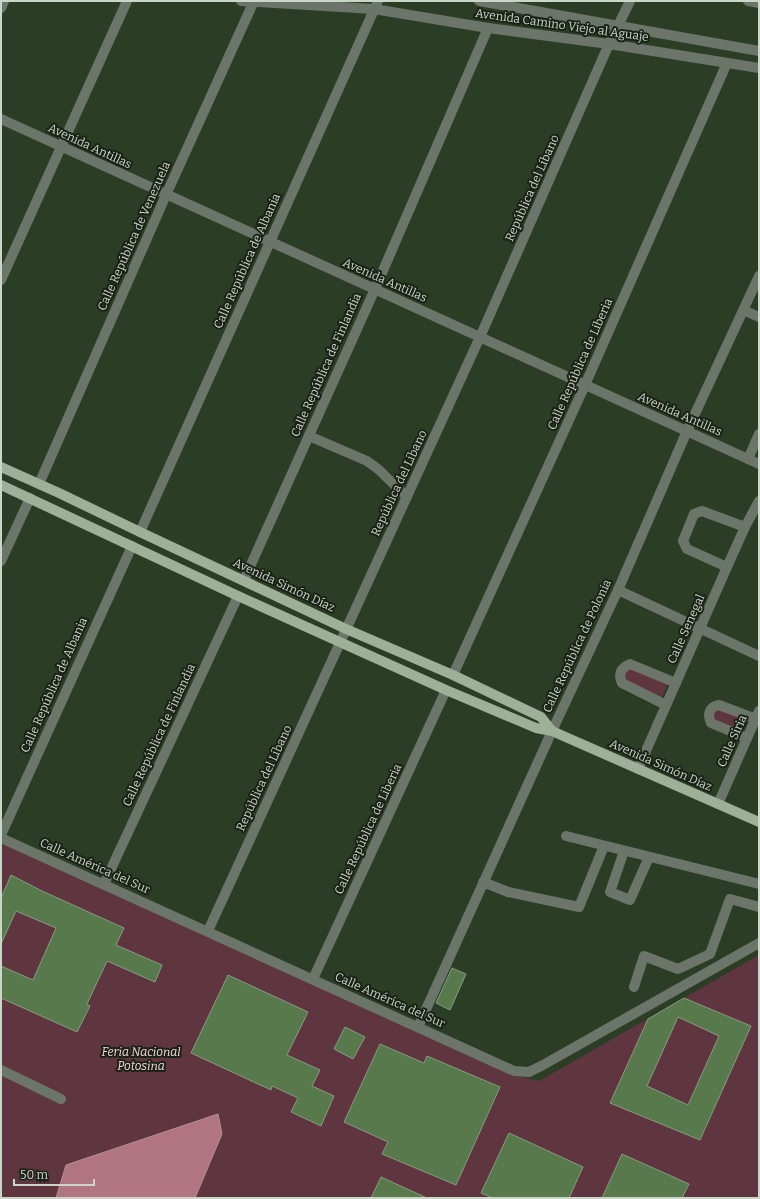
<svg xmlns="http://www.w3.org/2000/svg" width="760" height="1199" font-family="Bitter,serif">
	<rect width="100%" height="100%" fill="#2b3e25"/>
	<g fill="#5f3540">
		<path d="M628 667 668 684 662 697 623 681Z"/>
		<path d="M715 706 747 720 742 733 708 719Z"/>
		<path d="M4 844 513 1075 539 1081 759 955V1198H1V850Z"/>
	</g>
	<path fill="#b07483" stroke="#b89197" d="M218 1114 222 1134 195 1198H56L66 1165Z"/>
	<g fill="#57794c" stroke="#879d81" fill-rule="evenodd">
		<path d="M11 875 42 891 124 928 116 945 162 965 155 982 107 961 87 1004 90 1006 77 1032 1 998V966L33 980 56 928 16 911 1 944V898Z"/>
		<path d="M452 968 466 974 450 1010 436 1003Z"/>
		<path d="M228 975 308 1012 287 1055 320 1070 312 1086 334 1096 321 1126 291 1112 298 1098 272 1086 271 1090 191 1053Z"/>
		<path d="M684 998 751 1026 700 1140 610 1103 648 1019ZM678 1017 719 1036 688 1105 647 1086Z"/>
		<path d="M345 1027 365 1037 353 1059 334 1049Z"/>
		<path d="M380 1044 424 1063 427 1056 500 1087 456 1185 382 1154 388 1142 344 1122Z"/>
		<path d="M509 1133 583 1167 569 1198H493L481 1193Z"/>
		<path d="M622 1154 689 1184 682 1198H602Z"/>
		<path d="M381 1177 427 1198H371Z"/>
	</g>
	<g fill="none" stroke-linecap="round" stroke-linejoin="round">
		<g stroke="#6c7569" stroke-width="10">
			<path d="M241 1 374 9 488 28 609 44 759 68"/>
			<path d="M479 1 759 51"/>
			<path d="M748 1 759 3"/>
			<path d="M1 8 4 1"/>
			<path d="M1 119 759 464"/>
			<path d="M1 280 127 1"/>
			<path d="M743 310 759 317"/>
			<path d="M309 436 367 461 378 469 407 497"/>
			<path d="M748 459 759 434"/>
			<path d="M39 484 166 195 254 1"/>
			<path d="M140 532 378 1"/>
			<path d="M1 561 30 498"/>
			<path d="M727 567 687 549 683 541 694 514 702 511 745 527"/>
			<path d="M244 580 375 289 488 28"/>
			<path d="M618 590 759 656"/>
			<path d="M453 675 585 385 727 63"/>
			<path d="M666 705 622 683C618 674 621 668 630 664L676 683"/>
			<path d="M747 738 711 723C707 714 709 707 719 705L756 719"/>
			<path d="M638 769 727 567 745 527 759 501"/>
			<path d="M718 804 759 711"/>
			<path d="M1 835 132 546"/>
			<path d="M566 836 759 884"/>
			<path d="M1 838 514 1071 529 1072 543 1065 759 943"/>
			<path d="M624 851 610 892 630 900 649 857"/>
			<path d="M483 882 508 892 579 907 604 846"/>
			<path d="M104 884 238 596"/>
			<path d="M208 931 480 337 609 44 630 1"/>
			<path d="M313 979 446 690"/>
			<path d="M634 987 644 956 678 969 710 954 730 899 759 907"/>
			<path d="M418 1027 552 731 618 590 687 431 759 276"/>
			<path d="M1 1070 61 1099"/>
		</g>
		<g stroke="#9eb098" stroke-width="10">
			<path d="M1 467 59 493 140 532 346 629 453 675 541 717 552 731"/>
			<path d="M1 485 238 596 446 690 536 728 552 731 759 822"/>
		</g>
	</g>
	<g text-anchor="middle" dominant-baseline="central" stroke-width="4" stroke-linejoin="round" paint-order="stroke">
		<g font-size="12" fill="#cad6c7" stroke="#1a2217">
			<text transform="translate(562 25) rotate(8)">Avenida Camino Viejo al Aguaje</text>
			<text transform="translate(90 146) rotate(25)">Avenida Antillas</text>
			<text transform="translate(532 188) rotate(-66)">República del Líbano</text>
			<text transform="translate(134 236) rotate(-66)">Calle República de Venezuela</text>
			<text transform="translate(247 261) rotate(-66)">Calle República de Albania</text>
			<text transform="translate(385 280) rotate(24)">Avenida Antillas</text>
			<text transform="translate(580 364) rotate(-66)">Calle República de Liberia</text>
			<text transform="translate(326 365) rotate(-66)">Calle República de Finlandia</text>
			<text transform="translate(680 414) rotate(24)">Avenida Antillas</text>
			<text transform="translate(399 483) rotate(-65)">República del Líbano</text>
			<text transform="translate(284 585) rotate(25)">Avenida Simón Díaz</text>
			<text transform="translate(686 629) rotate(-66)">Calle Senegal</text>
			<text transform="translate(577 646) rotate(-65)">Calle República de Polonia</text>
			<text transform="translate(54 685) rotate(-66)">Calle República de Albania</text>
			<text transform="translate(159 735) rotate(-65)">Calle República de Finlandia</text>
			<text transform="translate(732 741) rotate(-66)">Calle Siria</text>
			<text transform="translate(661 765) rotate(24)">Avenida Simón Díaz</text>
			<text transform="translate(264 778) rotate(-65)">República del Líbano</text>
			<text transform="translate(368 829) rotate(-65)">Calle República de Liberia</text>
			<text transform="translate(95 866) rotate(24)">Calle América del Sur</text>
			<text transform="translate(390 1000) rotate(24)">Calle América del Sur</text>
		</g>
		<g font-size="12" font-style="italic" fill="#fcd6de" stroke="#1a2217">
			<text x="141" y="1052">Feria Nacional<tspan x="141" dy="14">Potosina</tspan></text>
		</g>
	</g>
	<rect width="760" height="1199" fill="none" stroke="#cad6c7" stroke-width="4"/>
	<path d="M14 1179v6h80v-6" fill="none" stroke="#cad6c7" stroke-width="2"/>
	<text x="20" y="1179" font-size="12" fill="#cad6c7" stroke="#1a2217" stroke-width="3" paint-order="stroke">50 m</text>
</svg>
